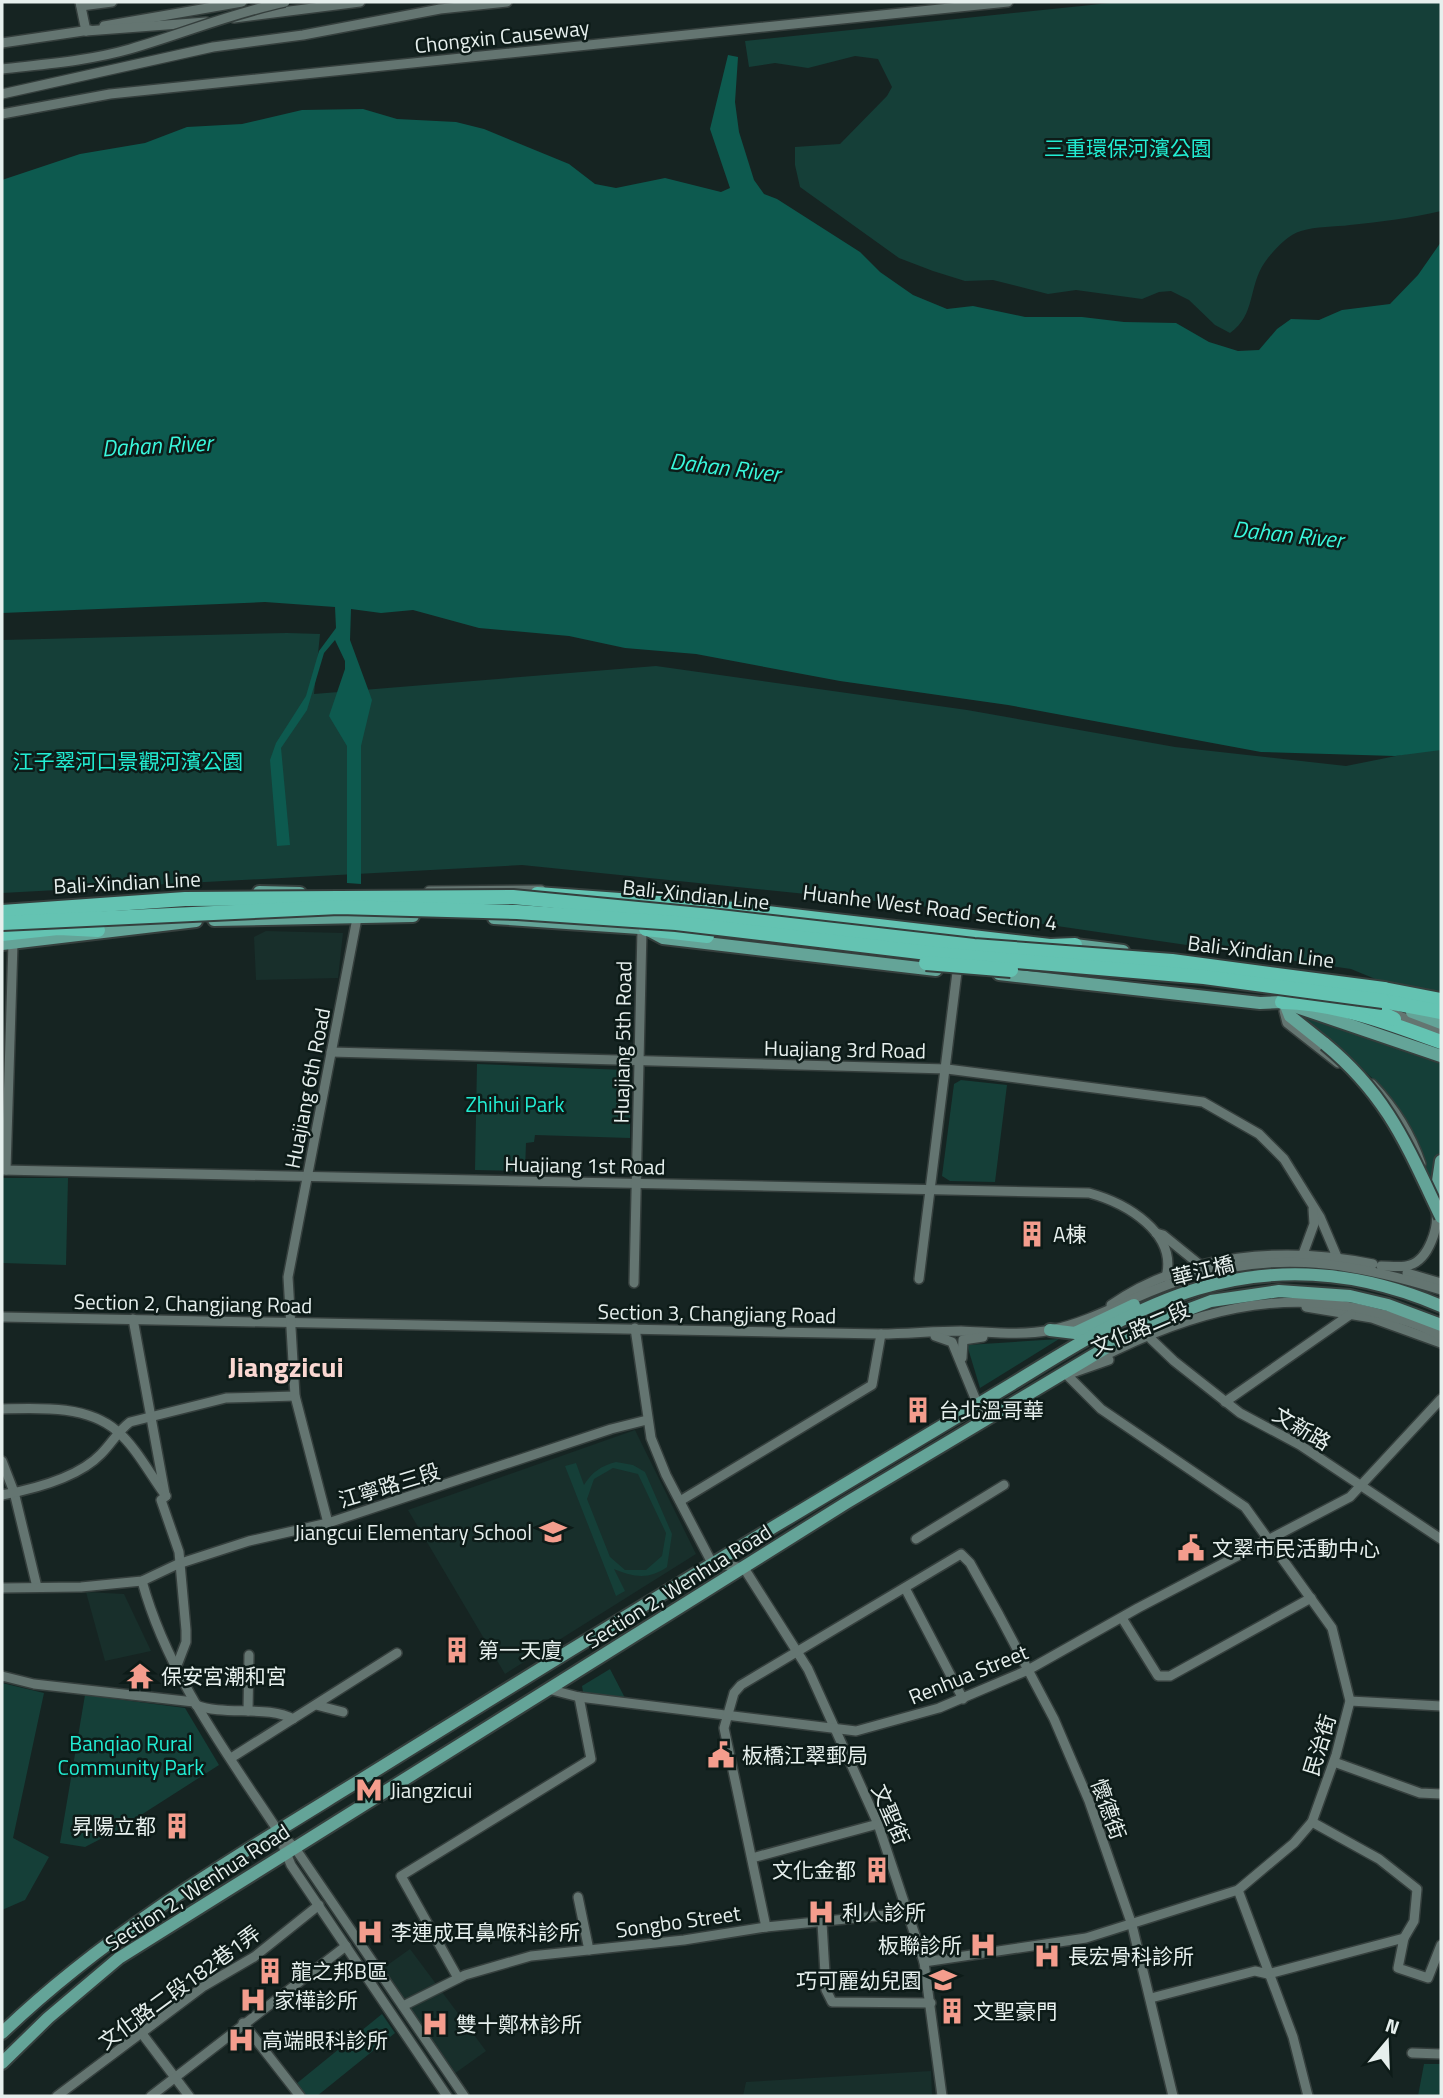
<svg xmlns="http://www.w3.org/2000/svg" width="1443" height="2098" font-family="'Titillium Web','Noto Sans TC',sans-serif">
	<rect width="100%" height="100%" fill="#162422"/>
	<g fill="#182f2b">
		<path d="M266 931 343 933 338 978 256 980 254 937Z"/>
		<path d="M635 1430 696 1554 505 1674 408 1510Z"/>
		<path d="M86 1592 124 1594 151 1651 105 1661Z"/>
		<path d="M410 1949 486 2051 454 2074 382 1969Z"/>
		<path d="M931 2071 932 2096H743L746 2082Z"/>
	</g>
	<g fill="#153f38" fill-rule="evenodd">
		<path d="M1120 2H1441V211C1411 218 1381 222 1350 225 1335 227 1316 226 1301 231 1287 235 1273 251 1265 262 1248 286 1256 315 1230 333L1215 325 1189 300 1171 291 1159 292 1142 299 1076 290 1048 294 993 280 965 281 933 271 899 258 800 187 795 165V147L840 144 887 96 892 87 878 59 855 56 808 68 775 63 749 67 745 41Z"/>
		<path d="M287 633 320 634 314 694 656 666 967 710 1175 747 1346 766 1441 747V1006L1351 969 914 905 522 865 2 893V640Z"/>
		<path d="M1303 1017 1441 1064V1150L1435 1168 1433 1198C1427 1178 1423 1155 1414 1136 1390 1084 1344 1054 1303 1017Z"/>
		<path d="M477 1064 624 1070 630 1074V1138L535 1135 534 1142 526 1143 525 1171 475 1170Z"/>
		<path d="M961 1080 1007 1085 995 1182 950 1181 942 1176 954 1084Z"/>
		<path d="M2 1178H68L66 1265 2 1263Z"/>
		<path d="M1059 1339 980 1388 967 1345Z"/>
		<path d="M616 1462 633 1465 645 1472 672 1534 667 1567C649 1580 633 1577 614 1569L625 1591 616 1596 565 1466 576 1463 584 1485C592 1472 601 1466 616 1462ZM613 1468 638 1474 666 1533 662 1556 646 1570H625L610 1557 587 1499 594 1479Z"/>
		<path d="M610 1669 625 1698 583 1692 582 1686Z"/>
		<path d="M2 1683 44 1693 13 1838 49 1857 25 1900 2 1910Z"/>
		<path d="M85 1695 185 1708 219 1765 116 1831 85 1847 60 1843Z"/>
		<path d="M382 2014 395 2033 317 2096H305L296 2084Z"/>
		<path d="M1424 2064H1441V2096H1418Z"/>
	</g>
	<path fill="#0d5a4f" d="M728 55 738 57 735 102 739 132 754 180 764 194 777 199 860 252 880 272 913 295 947 309 973 306 1025 317H1082L1124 322 1176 323 1209 342 1238 351 1259 350 1277 329 1291 319 1319 320 1342 310 1390 304 1418 275 1441 242V750L1395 756 1261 752 1008 705 840 681 696 654 625 648 569 636 479 628 413 610 381 613 351 609 350 640 372 700 361 746V884L347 883V746L329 716 345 669V661L335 640 324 653 307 710 281 748 290 845 277 846 270 760 276 743 306 696 319 651 336 628 335 607 265 602 2 613V180L80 154 145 143 187 127 242 124 302 110 363 109 397 119 456 122 484 129 569 164 595 184 616 188 665 178 721 192 730 188 710 129Z"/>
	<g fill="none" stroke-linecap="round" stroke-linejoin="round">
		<g stroke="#353f3d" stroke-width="12">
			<g id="minor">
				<path d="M80 2 86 31"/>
				<path d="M81 6 112 2"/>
				<path d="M234 18 360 2"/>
				<path d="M104 26 242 2"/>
				<path d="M86 31 206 22"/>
				<path d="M2 43 90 30"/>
				<path d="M2 94 213 47 303 35 440 9 507 2"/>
				<path d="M2 114 110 94 1008 2"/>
				<path d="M429 891 541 890"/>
				<path d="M1284 1011 1287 1023 1338 1063"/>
				<path d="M1391 1013 1441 1031"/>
				<path d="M331 1052 947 1069 1203 1102 1259 1134 1284 1159 1320 1217 1337 1257"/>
				<path d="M1372 1084C1394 1107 1411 1134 1421 1164"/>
				<path d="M2 1170 1089 1193C1126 1203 1178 1233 1166 1277"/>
				<path d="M6 1170 13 943"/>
				<path d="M1156 1233 1163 1235 1200 1265"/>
				<path d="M1303 1254 1314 1224 1313 1209"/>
				<path d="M1381 1266C1390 1266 1403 1268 1410 1265 1429 1259 1439 1227 1436 1210"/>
				<path d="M1407 1273 1441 1283"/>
				<path d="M919 1279 957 972"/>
				<path d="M634 1283 642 929"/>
				<path d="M1111 1305C1185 1253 1287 1246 1373 1264"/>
				<path d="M1306 1307 1372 1318 1441 1343"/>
				<path d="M2 1317 881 1334C907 1334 934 1331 961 1331 991 1332 1021 1336 1051 1330 1093 1321 1130 1298 1170 1284 1267 1249 1345 1260 1441 1290"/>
				<path d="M133 1319 165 1494"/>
				<path d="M635 1328 651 1438 666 1475 712 1563 744 1568 808 1669 878 1824 924 1962 942 2096"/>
				<path d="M935 1336 952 1342 977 1403 988 1418"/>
				<path d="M1151 1339 1174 1361 1240 1413 1300 1445 1441 1539"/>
				<path d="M962 1358 963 1340 983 1337"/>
				<path d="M1098 1359C1188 1313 1281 1285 1381 1314 1402 1319 1422 1325 1441 1336"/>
				<path d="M1069 1374 1109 1360"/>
				<path d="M1225 1402 1351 1314"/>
				<path d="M2 1409C39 1408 87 1405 117 1431 136 1447 151 1476 166 1496"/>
				<path d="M2 1461 14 1492 37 1587"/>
				<path d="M2 1495C34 1489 78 1478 101 1454 112 1443 118 1431 130 1422L226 1398 295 1396"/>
				<path d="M166 1496 161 1500 179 1552 186 1630V1642L176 1668"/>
				<path d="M680 1501 872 1385 881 1334"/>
				<path d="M328 1523 295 1396 288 1277 358 913"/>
				<path d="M916 1539 1004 1485"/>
				<path d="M142 1581C167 1673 226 1752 278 1831L295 1848 464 2096"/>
				<path d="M2 1588 81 1587 142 1581 178 1564 249 1541 328 1523 611 1429 647 1420"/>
				<path d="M905 1588 963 1699"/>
				<path d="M1122 1618 1158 1676H1170L1311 1598"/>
				<path d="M2 1676 34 1684 194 1702"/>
				<path d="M548 1689 579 1697 856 1731 939 1708 1028 1670 1138 1608 1350 1497 1441 1399"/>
				<path d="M1350 1701 1441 1706"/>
				<path d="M196 1705C223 1716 269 1705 293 1719"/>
				<path d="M316 1705 343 1712"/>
				<path d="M248 1711 249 1655"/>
				<path d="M231 1758 397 1653"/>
				<path d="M1334 1762 1420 1793 1441 1794"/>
				<path d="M1312 1822 1379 1859 1417 1889 1414 1921 1404 1938"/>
				<path d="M279 1836 291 1865 447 2096"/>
				<path d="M752 1858 878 1824"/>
				<path d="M1238 1890 1293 2037 1308 2096"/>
				<path d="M578 1897 589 1950"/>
				<path d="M822 1923 826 1990 832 2002 931 2003"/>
				<path d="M766 1927 724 1728 734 1693 741 1685 961 1554 970 1563 999 1615 1054 1719 1089 1801 1132 1925 1173 2096"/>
				<path d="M924 1962 1086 1938 1238 1890 1294 1843 1312 1822 1336 1755 1350 1701 1332 1628 1245 1507 1101 1409 1066 1374 1073 1371"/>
				<path d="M458 1978 401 1876 591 1759 579 1697"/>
				<path d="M1151 1998 1255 1971 1268 1974 1404 1938 1398 1968 1428 1978 1441 1945"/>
				<path d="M403 2006 465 1975 531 1956 684 1940 766 1927 906 1913"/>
				<path d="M243 2023 300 2096"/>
				<path d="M143 2035 189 2096"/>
				<path d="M1412 2053 1441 2054"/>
				<path d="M57 2096 204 1986 254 1957 319 1905"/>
				<path d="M151 2096 346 1946"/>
			</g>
		</g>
		<g stroke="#353f3d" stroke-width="16">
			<g id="major">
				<path d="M259 892 300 893"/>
				<path d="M494 918 654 929"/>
				<path d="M214 920 413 916"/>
				<path d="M650 931 663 938 936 970"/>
				<path d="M2 944 196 921"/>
				<path d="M1075 945 1123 951"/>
				<path d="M999 974 1260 1003 1282 1002 1441 1056"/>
				<path d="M1283 998 1290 1016 1325 1044"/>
				<path d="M1412 1012 1441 1023"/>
				<path d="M1441 1161 1437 1188 1441 1208"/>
				<path d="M1050 1330 1075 1333 1134 1305"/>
				<path d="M2 2033C108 1931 237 1856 362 1779 507 1689 651 1600 797 1513 869 1470 940 1427 1012 1384 1071 1348 1131 1309 1197 1289 1280 1264 1362 1272 1441 1306"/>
				<path d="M2 2063 48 2018 119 1958 846 1503 1139 1328 1211 1301 1279 1291 1350 1296 1388 1305 1441 1325"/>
			</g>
		</g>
		<g stroke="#353f3d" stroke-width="18">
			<g id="highway">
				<path d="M537 894 716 907 1050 946 1075 945"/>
				<path d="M646 929 707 936"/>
				<path d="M2 934 58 928 98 930"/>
				<path d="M1384 989 1441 1000"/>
				<path d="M1383 1001 1441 1012"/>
				<path d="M1282 1002C1337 1003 1390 1023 1441 1042"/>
				<path d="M1363 1004 1394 1019"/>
			</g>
		</g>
		<use href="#minor" stroke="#647571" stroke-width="9"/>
		<use href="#major" stroke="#64a498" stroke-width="12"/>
		<use href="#highway" stroke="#64c3b2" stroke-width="14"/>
		<g stroke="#353f3d" stroke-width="12" stroke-linecap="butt">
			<path id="minor-bridge" d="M2 69C45 64 88 61 130 49 182 34 232 13 285 2"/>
		</g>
		<g stroke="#353f3d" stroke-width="16" stroke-linecap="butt">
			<path id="major-bridge" d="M1325 1044C1388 1096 1407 1146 1441 1217"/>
		</g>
		<g stroke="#353f3d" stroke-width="18" stroke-linecap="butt">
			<g id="highway-bridge">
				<path d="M2 912 185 899 513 897 711 916 974 946 1172 961 1384 989"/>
				<path d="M2 923 339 907 517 912 676 923 936 954 1204 977 1383 1001"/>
				<path d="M926 963 1011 970"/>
			</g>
		</g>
		<use href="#minor-bridge" stroke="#647571" stroke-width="9"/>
		<use href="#major-bridge" stroke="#64a498" stroke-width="12"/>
		<use href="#highway-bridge" stroke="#64c3b2" stroke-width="14"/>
	</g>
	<defs>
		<g id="building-bare" transform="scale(2.1)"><path d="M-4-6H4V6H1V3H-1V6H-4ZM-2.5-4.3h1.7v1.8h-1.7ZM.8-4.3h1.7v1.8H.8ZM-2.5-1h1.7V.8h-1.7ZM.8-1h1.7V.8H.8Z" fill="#f49d8d" stroke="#0d1b18" stroke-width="2.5" paint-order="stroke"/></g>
		<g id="school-bare" transform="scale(2.1)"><path d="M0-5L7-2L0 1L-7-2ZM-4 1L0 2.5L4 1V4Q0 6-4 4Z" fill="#f49d8d" stroke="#0d1b18" stroke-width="2.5" paint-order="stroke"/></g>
		<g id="civic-bare" transform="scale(2.1)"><path d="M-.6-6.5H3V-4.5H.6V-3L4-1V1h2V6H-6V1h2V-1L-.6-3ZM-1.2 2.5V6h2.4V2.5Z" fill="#f49d8d" stroke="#0d1b18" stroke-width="2.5" paint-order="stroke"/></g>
		<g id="temple-bare" transform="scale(2.1)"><path d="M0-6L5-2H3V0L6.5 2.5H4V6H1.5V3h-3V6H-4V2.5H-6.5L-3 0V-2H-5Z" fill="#f49d8d" stroke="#0d1b18" stroke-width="2.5" paint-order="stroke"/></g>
		<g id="metro-bare" transform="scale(2.1)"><path d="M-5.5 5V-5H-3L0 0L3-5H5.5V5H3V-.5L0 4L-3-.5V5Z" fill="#f49d8d" stroke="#0d1b18" stroke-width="2.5" paint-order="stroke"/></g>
		<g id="hospital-bare" transform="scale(2.1)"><path d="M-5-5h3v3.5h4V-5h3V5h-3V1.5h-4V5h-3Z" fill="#f49d8d" stroke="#0d1b18" stroke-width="2.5" paint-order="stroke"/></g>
	</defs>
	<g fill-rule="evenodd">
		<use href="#building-bare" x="1032" y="1234"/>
		<use href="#building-bare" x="918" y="1410"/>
		<use href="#school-bare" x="553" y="1532"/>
		<use href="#civic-bare" x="1191" y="1548"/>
		<use href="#building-bare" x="457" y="1650"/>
		<use href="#temple-bare" x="140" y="1676"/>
		<use href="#civic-bare" x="721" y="1755"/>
		<use href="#metro-bare" x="369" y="1790"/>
		<use href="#building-bare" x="177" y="1826"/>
		<use href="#building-bare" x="877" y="1870"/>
		<use href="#hospital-bare" x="821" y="1912"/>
		<use href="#hospital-bare" x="370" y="1932"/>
		<use href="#hospital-bare" x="983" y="1945"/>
		<use href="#hospital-bare" x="1047" y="1956"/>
		<use href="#building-bare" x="270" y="1971"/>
		<use href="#school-bare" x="943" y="1980"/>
		<use href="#hospital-bare" x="253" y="2000"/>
		<use href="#building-bare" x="952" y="2011"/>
		<use href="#hospital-bare" x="435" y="2024"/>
		<use href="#hospital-bare" x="241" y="2040"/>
	</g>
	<g text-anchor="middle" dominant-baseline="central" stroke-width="5" stroke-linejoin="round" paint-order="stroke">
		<g font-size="21" fill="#e6efed" stroke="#0d1b18">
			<text transform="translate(502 36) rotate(-6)">Chongxin Causeway</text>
			<text transform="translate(127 882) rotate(-3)">Bali-Xindian Line</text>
			<text transform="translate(696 894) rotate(6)">Bali-Xindian Line</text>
			<text transform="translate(930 907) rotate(7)">Huanhe West Road Section 4</text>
			<text transform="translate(1261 951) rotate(7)">Bali-Xindian Line</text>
			<text transform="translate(622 1042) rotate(-89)">Huajiang 5th Road</text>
			<text transform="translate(845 1049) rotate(1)">Huajiang 3rd Road</text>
			<text transform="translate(307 1088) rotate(-79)">Huajiang 6th Road</text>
			<text transform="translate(585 1165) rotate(1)">Huajiang 1st Road</text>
			<text transform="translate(1203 1270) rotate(-14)">華江橋</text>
			<text transform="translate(193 1303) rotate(1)">Section 2, Changjiang Road</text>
			<text transform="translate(717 1313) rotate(1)">Section 3, Changjiang Road</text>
			<text transform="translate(1140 1328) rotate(-23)">文化路二段</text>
			<text transform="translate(1302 1428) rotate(31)">文新路</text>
			<text transform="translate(389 1485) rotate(-17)">江寧路三段</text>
			<text transform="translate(678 1586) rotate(-32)">Section 2, Wenhua Road</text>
			<text transform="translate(968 1674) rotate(-22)">Renhua Street</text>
			<text transform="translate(1319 1745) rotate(-73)">民治街</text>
			<text transform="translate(1109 1809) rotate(70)">懷德街</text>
			<text transform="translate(891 1814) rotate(67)">文聖街</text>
			<text transform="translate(197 1887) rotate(-33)">Section 2, Wenhua Road</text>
			<text transform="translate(678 1921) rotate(-8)">Songbo Street</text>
			<text transform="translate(179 1987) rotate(-36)">文化路二段182巷1弄</text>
		</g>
		<g font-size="21" fill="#22edd3" stroke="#0d1b18">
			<text x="1128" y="148">三重環保河濱公園</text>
			<text x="128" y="761">江子翠河口景觀河濱公園</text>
			<text x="515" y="1104">Zhihui Park</text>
			<text x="131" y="1743">Banqiao Rural<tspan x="131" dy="24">Community Park</tspan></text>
		</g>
		<g font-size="21" fill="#e6efed" stroke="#0d1b18" text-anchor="start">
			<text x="1053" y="1234">A棟</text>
			<text x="939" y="1410">台北溫哥華</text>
			<text x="532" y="1532" text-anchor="end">Jiangcui Elementary School</text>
			<text x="1212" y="1548">文翠市民活動中心</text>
			<text x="478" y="1650">第一天廈</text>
			<text x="161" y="1676">保安宮潮和宮</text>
			<text x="742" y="1755">板橋江翠郵局</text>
			<text x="390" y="1790">Jiangzicui</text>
			<text x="156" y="1826" text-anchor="end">昇陽立都</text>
			<text x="856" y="1870" text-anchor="end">文化金都</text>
			<text x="842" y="1912">利人診所</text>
			<text x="391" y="1932">李連成耳鼻喉科診所</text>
			<text x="962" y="1945" text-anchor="end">板聯診所</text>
			<text x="1068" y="1956">長宏骨科診所</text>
			<text x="291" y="1971">龍之邦B區</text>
			<text x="922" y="1980" text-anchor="end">巧可麗幼兒園</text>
			<text x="274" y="2000">家樺診所</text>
			<text x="973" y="2011">文聖豪門</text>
			<text x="456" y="2024">雙十鄭林診所</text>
			<text x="262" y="2040">高端眼科診所</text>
		</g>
		<g font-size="23" font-style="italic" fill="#39f8dd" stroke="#0d1b18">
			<text transform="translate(157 445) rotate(-3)">Dahan River</text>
			<text transform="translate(725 467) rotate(7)">Dahan River</text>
			<text transform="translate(1288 534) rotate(6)">Dahan River</text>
		</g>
		<g font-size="28" font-weight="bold" fill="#fad7d1" stroke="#0d1b18">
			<text x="286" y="1366">Jiangzicui</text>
		</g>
	</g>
	<rect width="1443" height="2098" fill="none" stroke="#e6efed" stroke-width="7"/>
	<g transform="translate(1387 2042) rotate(19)" stroke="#0d1b18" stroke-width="5" paint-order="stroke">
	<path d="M0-5L12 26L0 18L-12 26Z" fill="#e6efed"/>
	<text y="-10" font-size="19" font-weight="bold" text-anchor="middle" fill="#e6efed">N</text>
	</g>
</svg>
